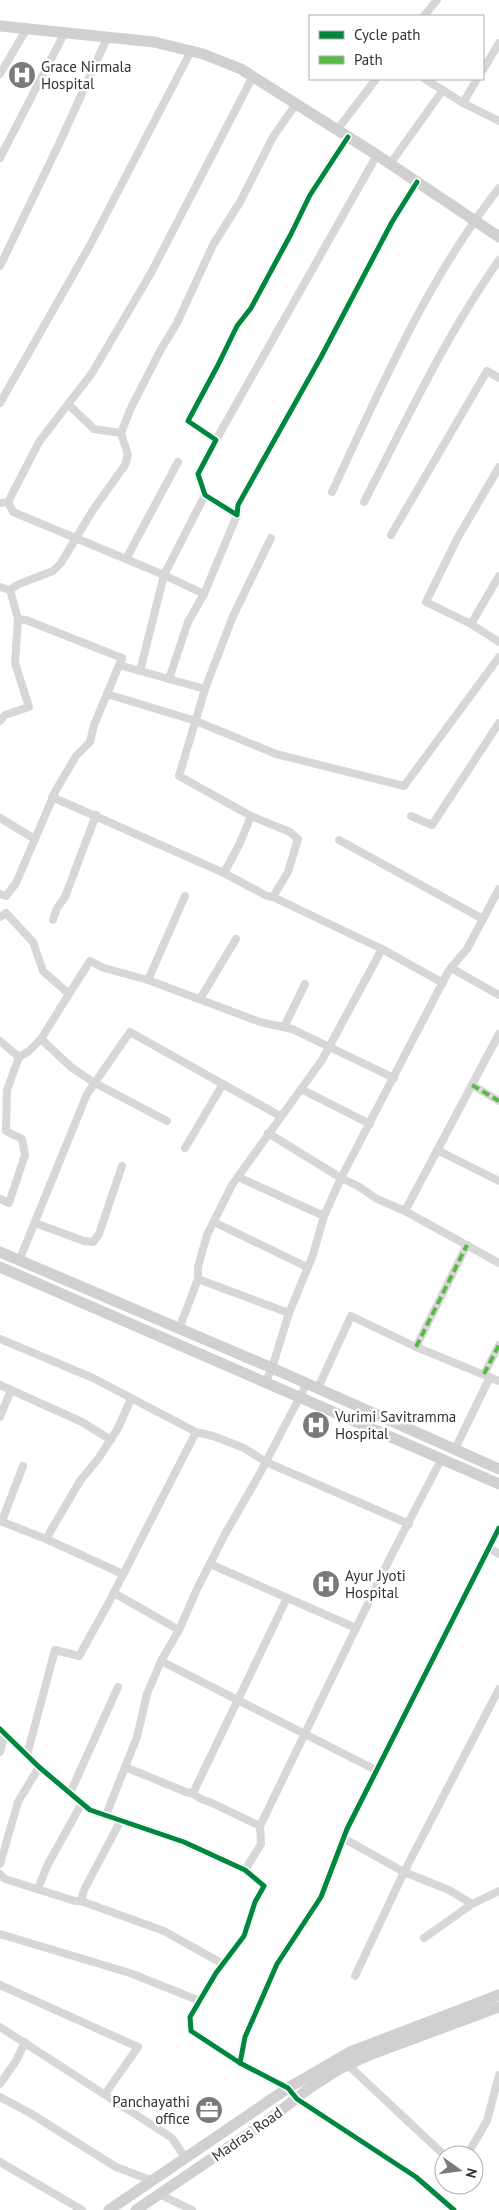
<svg xmlns="http://www.w3.org/2000/svg" width="499" height="2210" font-family="'PT Sans',sans-serif">
	<rect width="100%" height="100%" fill="#fff"/>
	<g fill="none" stroke-linecap="round" stroke-linejoin="round">
		<g stroke="#d7d7d7" stroke-width="8">
			<path d="M424 16 437 0"/>
			<path d="M483 70 499 43"/>
			<path d="M0 74 26 30"/>
			<path d="M425 79 463 103 499 121"/>
			<path d="M463 103 477 79"/>
			<path d="M337 130 376 79"/>
			<path d="M348 137 310 195 291 234 251 308 237 326 218 365 188 421 216 440 198 474 205 495 237 515 238 505 321 357 392 222 417 182"/>
			<path d="M0 158 65 32"/>
			<path d="M390 164 443 90"/>
			<path d="M0 266 59 144 108 36"/>
			<path d="M0 403 89 247 191 51"/>
			<path d="M121 433 130 410 160 351 177 323 213 245 240 202 273 137 296 104"/>
			<path d="M216 440 377 155"/>
			<path d="M332 492C381 387 427 280 499 188"/>
			<path d="M8 502 39 442 92 373 151 273 253 76"/>
			<path d="M364 502C406 421 446 335 499 260"/>
			<path d="M0 503 8 502 13 512 126 559"/>
			<path d="M391 535 487 371 499 378"/>
			<path d="M271 538 233 616 205 689 179 776 251 816 290 832 298 839 288 872 273 897"/>
			<path d="M499 576 471 624 499 642"/>
			<path d="M0 587 10 590"/>
			<path d="M10 590 19 584 53 571 61 563 93 510 125 465 128 455 121 433 94 429 69 405"/>
			<path d="M204 594 164 575 205 495"/>
			<path d="M471 624 426 602 457 539 499 467"/>
			<path d="M119 665 205 689"/>
			<path d="M140 671 164 575 126 559 178 462"/>
			<path d="M169 679 188 622 204 594 237 515"/>
			<path d="M107 694 196 721 276 754 404 786 499 657"/>
			<path d="M0 721 5 715 29 707 15 663 18 619 10 590"/>
			<path d="M52 797 224 873 267 896 273 897 382 949"/>
			<path d="M411 816 432 825 499 723"/>
			<path d="M0 818 35 839"/>
			<path d="M339 840 483 919"/>
			<path d="M224 873 239 845 251 816"/>
			<path d="M0 894 6 896 16 883 56 790 76 756 90 742 94 725 122 658 26 620 18 619"/>
			<path d="M0 917 6 913 33 942 43 971 69 994 90 961 104 968 148 980 260 1022 292 1029 394 1078"/>
			<path d="M53 920 57 908 65 897 96 815"/>
			<path d="M451 968 499 995"/>
			<path d="M148 980 185 896"/>
			<path d="M69 994 41 1039 71 1067 93 1082 167 1121"/>
			<path d="M200 999 236 939"/>
			<path d="M284 1027 305 984"/>
			<path d="M0 1041 19 1057"/>
			<path d="M472 1085 499 1101"/>
			<path d="M301 1089 370 1124"/>
			<path d="M268 1133 341 1178 358 1186 377 1199 405 1211 499 1263"/>
			<path d="M185 1148 223 1084"/>
			<path d="M437 1150 499 1181"/>
			<path d="M238 1177 324 1216"/>
			<path d="M0 1199 9 1203 25 1155 22 1139 6 1131 7 1090 19 1057 29 1051 41 1039"/>
			<path d="M405 1211 499 1034"/>
			<path d="M214 1222 307 1267"/>
			<path d="M35 1223 84 1241 93 1242 99 1234 122 1166"/>
			<path d="M19 1261 87 1094 130 1032 280 1116"/>
			<path d="M198 1279 289 1313"/>
			<path d="M179 1329 198 1279V1267L207 1235 232 1185 322 1060 382 949 443 983"/>
			<path d="M0 1339 93 1378 196 1432 213 1436 244 1448 266 1462 409 1524"/>
			<path d="M416 1347 467 1245"/>
			<path d="M484 1374 499 1345"/>
			<path d="M265 1383 272 1368 289 1313 313 1255 324 1216 341 1178 449 970 467 949 499 889"/>
			<path d="M0 1385 82 1422 111 1440"/>
			<path d="M318 1388 351 1316 416 1347 499 1381"/>
			<path d="M0 1417 11 1390"/>
			<path d="M455 1449 490 1377"/>
			<path d="M0 1521 46 1539 80 1481 98 1459 118 1428 131 1399"/>
			<path d="M2 1521 23 1466"/>
			<path d="M46 1539 123 1574"/>
			<path d="M489 1548 499 1554"/>
			<path d="M210 1564 356 1628"/>
			<path d="M114 1593 179 1630"/>
			<path d="M161 1661 376 1770"/>
			<path d="M0 1729 39 1767 90 1810 184 1842 245 1870 264 1886 255 1902 244 1936 216 1973 190 2017 191 2031 240 2063 288 2088 297 2099 416 2177 454 2210"/>
			<path d="M0 1752 5 1734"/>
			<path d="M27 1755 55 1650 79 1656 107 1606 196 1432"/>
			<path d="M125 1767 186 1792C196 1793 200 1801 210 1802L260 1826"/>
			<path d="M70 1793 118 1687"/>
			<path d="M193 1793 287 1598"/>
			<path d="M106 1815 137 1737 147 1694 161 1661 179 1630 197 1589 224 1536 259 1475 307 1383"/>
			<path d="M343 1838 404 1872 449 1890 472 1904 499 1891"/>
			<path d="M0 1864 18 1802 39 1767"/>
			<path d="M245 1870 261 1844 260 1826 392 1554 442 1458"/>
			<path d="M0 1874 5 1879 75 1901H81L164 1931 223 1964"/>
			<path d="M38 1889 47 1866 82 1803"/>
			<path d="M81 1901 84 1890 121 1820"/>
			<path d="M0 1934 130 1973 200 2001"/>
			<path d="M424 1938 472 1904"/>
			<path d="M355 1976 404 1872 499 1689"/>
			<path d="M0 1985 138 2047 105 2094"/>
			<path d="M0 2027 172 2138 186 2159"/>
			<path d="M240 2063 245 2037 277 1964 321 1897 347 1829 499 1528"/>
			<path d="M348 2065 444 2155"/>
			<path d="M0 2084 16 2061 25 2042"/>
			<path d="M0 2097 30 2113 116 2167 153 2181"/>
			<path d="M467 2155 487 2121 499 2075"/>
			<path d="M0 2162 82 2210"/>
			<path d="M159 2194 192 2210"/>
		</g>
		<g stroke="#d0d0d0" stroke-width="11">
			<path d="M0 26 154 42 203 54 241 69 377 155 499 237"/>
			<path d="M0 1252 272 1368 499 1469"/>
			<path d="M0 1267 499 1484"/>
			<path d="M109 2210 288 2088 350 2052 499 1995"/>
			<path d="M136 2210 263 2124 311 2087 339 2069 369 2055 499 2007"/>
		</g>
		<g stroke="#58b947" stroke-width="4" stroke-dasharray="8 4" stroke-linecap="butt">
			<path d="M472 1085 499 1101"/>
			<path d="M416 1347 467 1245"/>
			<path d="M484 1374 499 1345"/>
		</g>
		<g stroke="#fff" stroke-width="8">
			<g id="cycleway">
				<path d="M348 137 310 195 291 234 251 308 237 326 218 365 188 421 216 440 198 474 205 495 237 515 238 505 321 357 392 222 417 182"/>
				<path d="M0 1729 39 1767 90 1810 184 1842 245 1870 264 1886 255 1902 244 1936 216 1973 190 2017 191 2031 240 2063 288 2088 297 2099 416 2177 454 2210"/>
				<path d="M240 2063 245 2037 277 1964 321 1897 347 1829 499 1528"/>
			</g>
		</g>
		<use href="#cycleway" stroke="#00873e" stroke-width="5"/>
	</g>
	<defs>
		<g id="hospital-disc" transform="scale(1.4375)"><circle r="9.5" fill="#7a7a7a" stroke="#fff"/><path d="M-5-5h3v3.5h4V-5h3V5h-3V1.5h-4V5h-3Z" fill="#fff"/></g>
		<g id="office-disc" transform="scale(1.4375)"><circle r="9.5" fill="#7a7a7a" stroke="#fff"/><path d="M-6-3h4V-5.5h4V-3h4V5H-6ZM-1-4.5V-3h2v-1.5ZM-6 0V1H6V0Z" fill="#fff"/></g>
	</defs>
	<g fill-rule="evenodd">
		<use href="#hospital-disc" x="22" y="75"/>
		<use href="#hospital-disc" x="316" y="1425"/>
		<use href="#hospital-disc" x="326" y="1584"/>
		<use href="#office-disc" x="209" y="2110"/>
	</g>
	<g text-anchor="middle" dominant-baseline="central" stroke-width="5" stroke-linejoin="round" paint-order="stroke">
		<g font-size="15" fill="#333" stroke="#fff" text-anchor="start">
			<text x="41" y="66">Grace Nirmala<tspan x="41" dy="17">Hospital</tspan></text>
			<text x="335" y="1416">Vurimi Savitramma<tspan x="335" dy="17">Hospital</tspan></text>
			<text x="345" y="1575">Ayur Jyoti<tspan x="345" dy="17">Hospital</tspan></text>
			<text x="190" y="2101" text-anchor="end">Panchayathi<tspan x="190" dy="17">office</tspan></text>
		</g>
		<g font-size="15" fill="#333" stroke="#fff">
			<text transform="translate(247 2134) rotate(-35)">Madras Road</text>
		</g>
	</g>
	<rect x="309" y="15" width="175" height="65" fill="#ffffff" stroke="#adadad"/>
	<rect x="319" y="31" width="25" height="8" fill="#00873e" stroke="#adadad"/>
	<text x="354" y="40" font-size="15" fill="#333333">Cycle path</text>
	<rect x="319" y="56" width="25" height="8" fill="#58b947" stroke="#adadad"/>
	<text x="354" y="65" font-size="15" fill="#333333">Path</text>
	<g transform="translate(459 2170) rotate(104)"><circle r="24" fill="#ffffff" stroke="#adadad"/>
	<path d="M0-4L9 19L0 12L-9 19Z" fill="#7a7a7a"/>
	<text y="-8" font-size="14" font-weight="bold" text-anchor="middle" fill="#333333">N</text>
	</g>
</svg>
